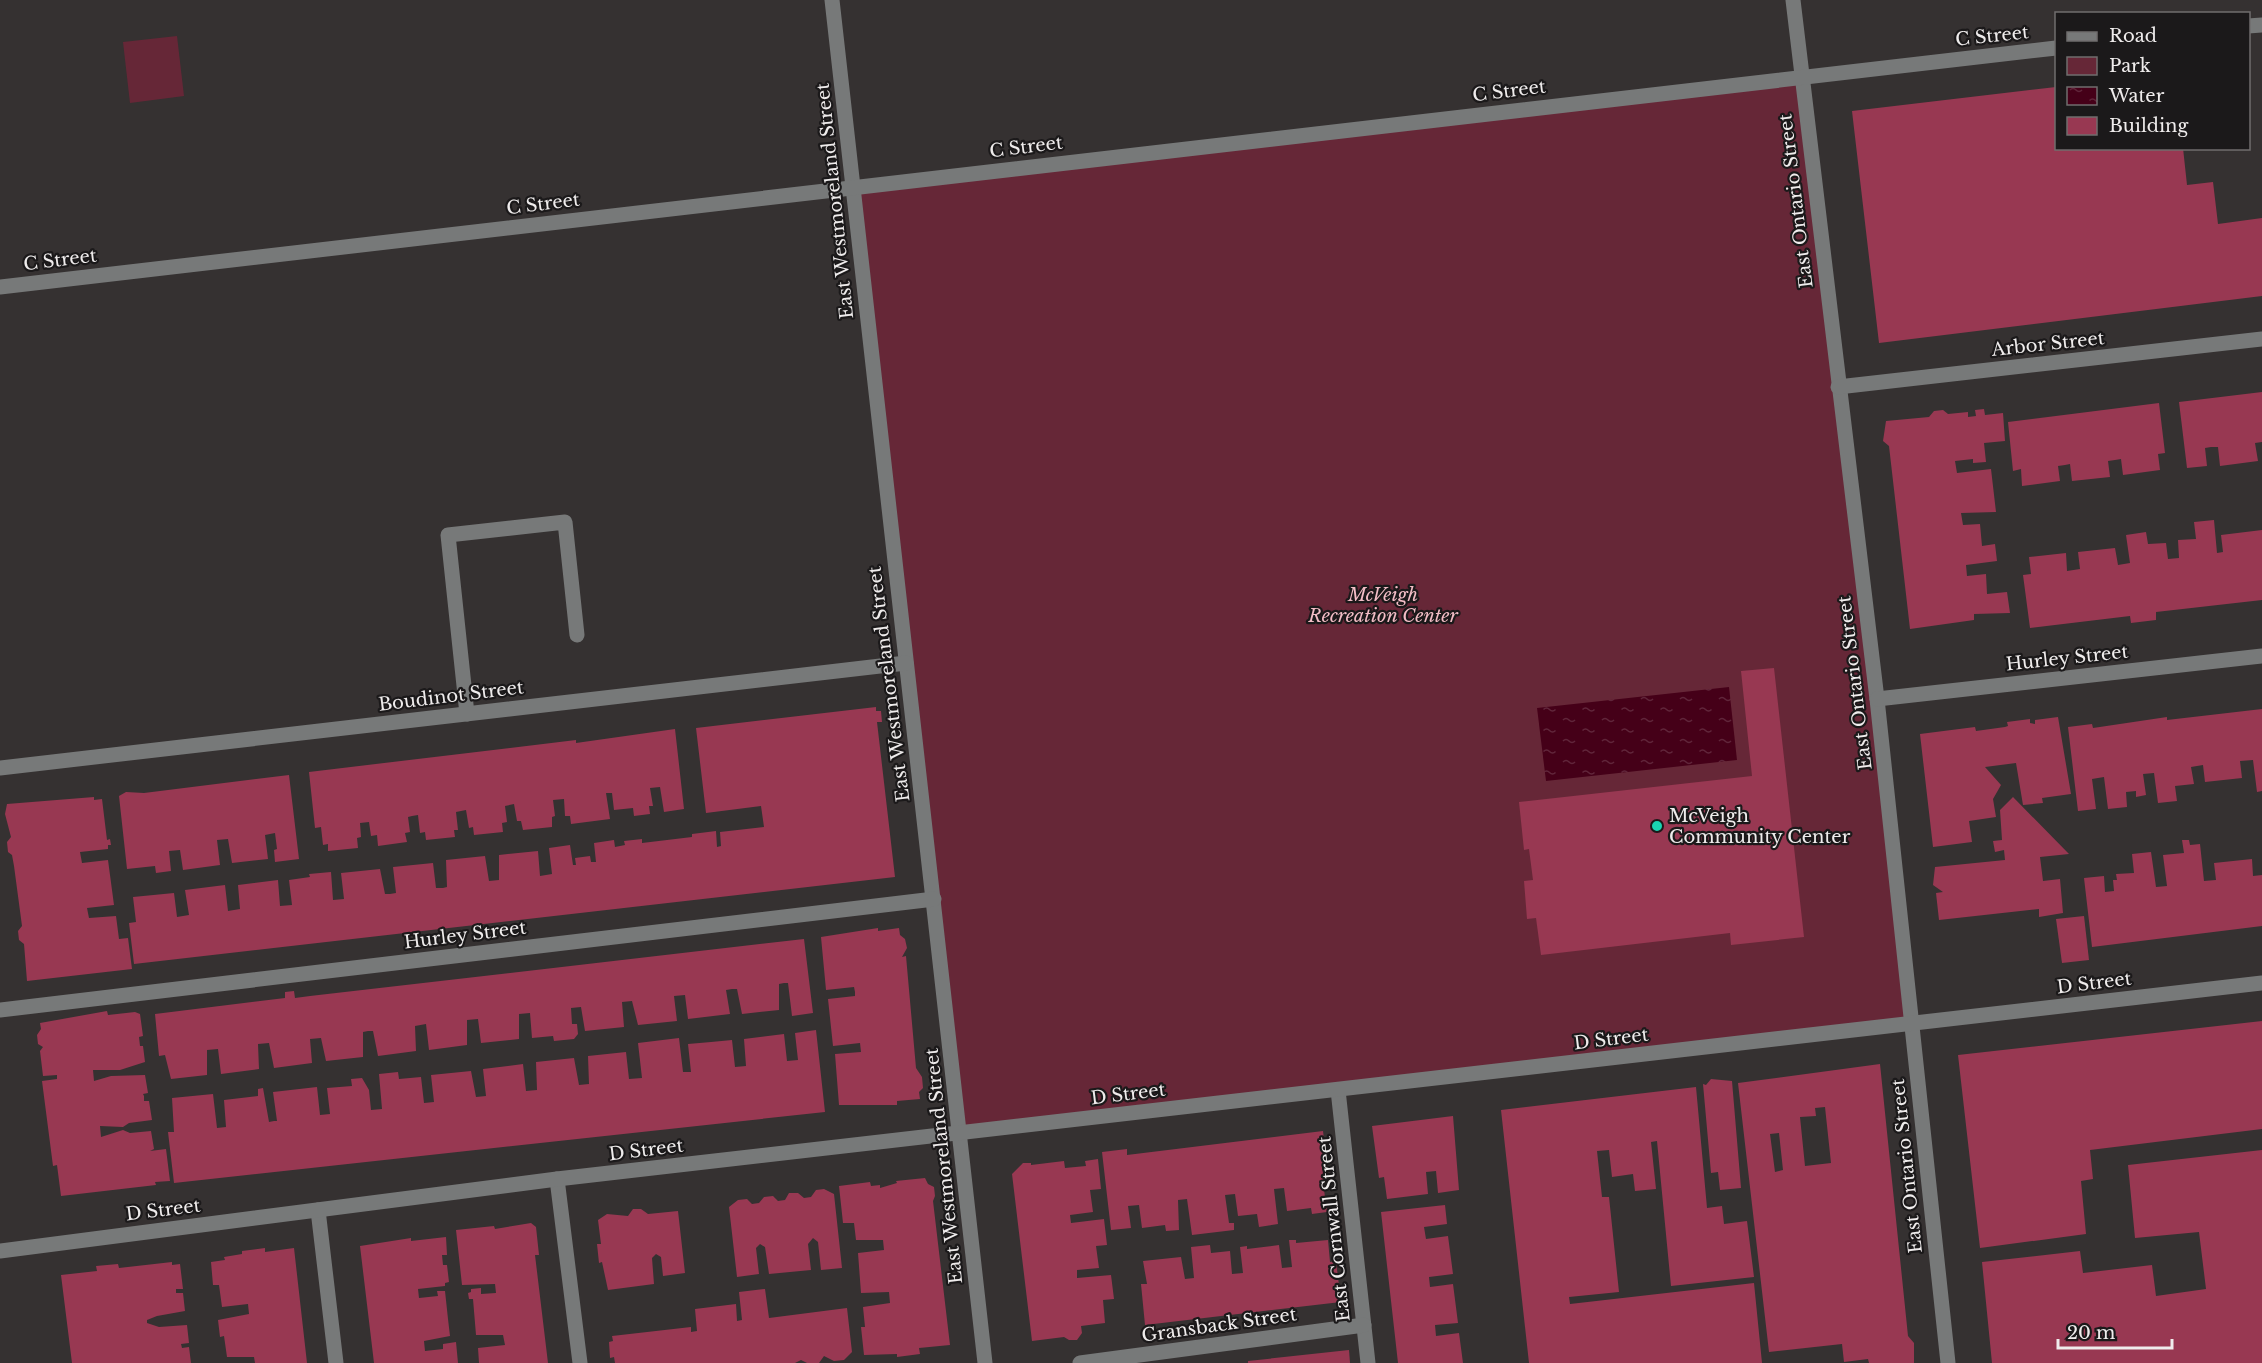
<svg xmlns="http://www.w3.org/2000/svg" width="2262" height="1363" font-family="'Libre Baskerville',serif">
	<defs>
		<pattern id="water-ripples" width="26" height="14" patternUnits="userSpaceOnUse" patternTransform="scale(1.5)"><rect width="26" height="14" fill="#450018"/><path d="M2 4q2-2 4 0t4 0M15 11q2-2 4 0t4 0" fill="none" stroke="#60253a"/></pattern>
	</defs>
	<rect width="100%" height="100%" fill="#353131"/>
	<g fill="#662737">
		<path d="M177 36 184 96 130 103 123 42Z"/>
		<path d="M1801 77 1912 1024 960 1133 853 187Z"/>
	</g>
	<path fill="url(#water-ripples)" d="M1729 687 1737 760 1546 781 1537 708Z"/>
	<g fill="#983852" fill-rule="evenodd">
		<path d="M2056 87V148H2183L2187 185 2213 182 2218 224 2262 218V296L1879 343 1852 111Z"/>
		<path d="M2262 392V442L2255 443 2258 461 2220 466 2218 447H2211L2205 448 2207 466 2187 468 2179 402Z"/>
		<path d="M2159 403 2165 453 2158 454 2160 470 2123 475 2121 459 2115 460 2108 461 2110 477 2072 481 2070 464 2065 465 2058 466 2060 481 2022 486 2021 469 2013 471 2008 422Z"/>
		<path d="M1984 409 1985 415 2003 413 2005 441 1984 443 1986 462 1973 463V459L1955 461 1957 473 1991 469 1996 512 1961 513 1963 525 1980 524 1982 546 1995 544 1997 561 1966 565 1967 576 1986 574 1987 594 2007 592 2010 613 1974 614V620L1910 629 1889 446 1883 441 1886 421 1929 417 1934 411 1943 410 1948 414 1968 412V417L1976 416 1975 410Z"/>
		<path d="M2214 520 2217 553 2223 552 2221 535 2262 530V600L2156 612V620L2131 623 2130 616 2030 628 2023 575 2031 574 2029 557 2066 553 2067 571 2080 569 2078 552 2115 548 2118 565 2130 563 2126 535 2146 532 2148 544 2166 543 2168 559 2179 558 2178 540 2196 539 2194 522Z"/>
		<path d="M1774 668 1804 937 1731 945 1730 933 1541 955 1536 918 1527 919 1524 881 1533 880 1529 849 1524 850 1519 802 1752 776 1741 671Z"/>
		<path d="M876 707V711H881L882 722H877L895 877 134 964 129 923 136 922 133 897 174 893 177 917 189 915 185 890 225 885 228 911 240 909 238 885 278 880 280 906 292 905 289 880 310 877 309 874 331 872 333 900 344 899 341 873 380 869 385 894H390L396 893 393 867 433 863 436 888H443L447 887 446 860 485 856 489 881 499 880V855L538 851 540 876 552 874 549 848 570 845 573 865H576L575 858 590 856 591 862H596L594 843 614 840 615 847 625 845 624 841 642 839V843L692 837V834L716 831 717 847 721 846 720 832 764 827 761 806 706 813 696 728Z"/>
		<path d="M2262 709V791L2257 792 2253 760 2240 761 2242 778 2205 782 2203 765 2191 767 2194 784 2175 786 2177 801 2158 803 2154 773 2143 774 2146 795 2136 797V791L2126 792 2127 807 2108 809 2104 777 2092 779 2096 809 2078 811 2068 727 2092 724 2093 728 2167 717V720Z"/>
		<path d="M2058 717 2071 794 2042 798 2043 803 2023 805 2016 763 1985 767 2001 785 1993 799 1996 817 1969 821 1972 842 1933 847 1920 734 1975 727 1976 731 2005 727 2008 726 2007 722 2030 719V723L2035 724V720Z"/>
		<path d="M675 729 684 809 664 812 660 787 650 788 653 806H649L650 814 634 816 633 808 614 810 612 793H606L610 819 571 824 570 816H565L564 799 553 800 555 816 552 817V827L523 830 521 821H517L514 804 505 806 507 822 502 823 503 832 474 835 473 827 469 828 466 810 456 812 458 830H454L455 837 426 840 425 832 420 833 418 815 412 816 408 817 410 832 405 833 407 842 378 846 377 835 371 836 369 822 360 823 361 837 357 838 358 848 328 851V844L323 845 321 827 315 828 309 772 576 740V743Z"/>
		<path d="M289 775 299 859 275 862 274 850 277 849 275 833 265 835 268 859 232 863 228 839 217 840 220 865 183 870 180 850 169 851 171 871 156 873 155 866 127 869 119 796 126 792 144 793Z"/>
		<path d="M94 797V800L102 799 107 840 110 839 111 845H108V849L80 852 82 863 108 860 114 905 87 908 89 918 116 916 119 939 128 938 132 969 27 981 24 944 19 940 18 931 22 926 14 866 12 855 8 852 7 842 11 837 5 814 7 804Z"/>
		<path d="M2013 797 2069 854 2040 857 2043 881 2060 879 2063 913 2039 917V909L1939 920 1936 893 1943 892 1933 885 1935 867 2005 860 2004 850 1995 852 1993 841 2002 840 2000 810Z"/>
		<path d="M2182 840H2189L2190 845 2200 844 2204 881 2216 880 2214 863 2252 859 2253 876 2262 875V926L2092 947 2084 878 2104 876 2105 892 2114 891 2113 880H2117L2116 874 2134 873 2132 854 2151 852 2156 887 2167 886 2163 855 2184 853Z"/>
		<path d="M2084 916 2089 960 2062 963 2056 919Z"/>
		<path d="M878 928V931L899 928 900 935 905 939 907 948 902 957 906 956 916 1068 922 1077 923 1088 919 1092 920 1099 897 1101V1105H839L835 1054 861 1052 860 1043 833 1046 828 999 855 996V992L854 987 826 990 821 937Z"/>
		<path d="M804 939 813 1013 792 1016 788 983H784L779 984V1010L742 1014 737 989H732L726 990 730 1014 688 1019 685 995 674 996 677 1021 638 1025 632 1001 622 1002 624 1027 585 1031 581 1007 571 1008 572 1024H577L578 1034 574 1039 554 1041 553 1036 532 1038 530 1013 519 1014V1039L481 1043 478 1019 467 1020V1045L429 1050 426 1024 415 1026 416 1051 378 1056 373 1031H368L363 1032V1057L326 1061 321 1038 310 1039 312 1063 274 1068 269 1043 258 1044 259 1069 221 1074 218 1049 207 1050V1075L171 1079 165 1055 159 1056 155 1014 285 998V992L294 991 295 998 310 996Z"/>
		<path d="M107 1011 108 1015 135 1012 140 1014 143 1036 139 1037 140 1046H143L145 1062 120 1070H93L94 1081 111 1076 145 1075 148 1093 143 1094 144 1096V1101H149L152 1120 129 1123 123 1127 100 1126 101 1137 123 1130 130 1133 151 1131 154 1149 150 1151 166 1149 170 1181 155 1182 156 1185 61 1196 57 1165 53 1166 42 1081 57 1079V1075L43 1076 40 1051 43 1047 38 1044 37 1035 41 1029 40 1023Z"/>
		<path d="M2262 1021V1129L2090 1150 2093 1179 2081 1181 2086 1234 1980 1248 1958 1055Z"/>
		<path d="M816 1030 825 1112 174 1183 168 1132H174L172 1098 213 1094 217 1128 226 1127 224 1100 258 1096V1089L263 1088 269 1122 274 1121H277L273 1092 317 1087 320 1115 330 1114 327 1088 352 1086 351 1079 362 1078 369 1090 371 1110 382 1109 379 1074 398 1072 399 1079 421 1077 424 1103 434 1102 431 1075 471 1071 476 1097 486 1096 483 1069 523 1064 526 1091 537 1090 536 1062 574 1058 579 1085 589 1084 588 1056 626 1052 629 1079 642 1078 638 1043 679 1038 683 1072H691L688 1044 711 1042 732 1040 735 1067 746 1066 744 1039 784 1034 787 1061 798 1060 795 1033Z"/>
		<path d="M1880 1064 1908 1336 1914 1343V1363H1869L1868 1359 1844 1362 1842 1344 1769 1352 1738 1083ZM1825 1107 1831 1163 1805 1166 1800 1117 1816 1116 1815 1108ZM1779 1133 1783 1170 1775 1172 1770 1134Z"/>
		<path d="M1711 1079 1732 1081 1741 1188 1720 1190 1718 1172 1711 1173 1703 1084 1706 1085Z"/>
		<path d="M1696 1087 1707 1208 1722 1206 1724 1224 1747 1221 1754 1277 1671 1286 1657 1141 1651 1142 1656 1189 1635 1191 1633 1174 1612 1177 1609 1150 1597 1151 1602 1197H1609L1619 1292 1569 1297 1570 1304 1754 1283 1762 1363H1529L1501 1110Z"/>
		<path d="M1453 1116 1459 1190 1438 1193 1436 1171 1426 1172 1428 1194 1387 1199 1384 1177 1379 1178 1372 1126Z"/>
		<path d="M1323 1131 1329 1181 1323 1182 1327 1212 1312 1214 1311 1208 1287 1211 1284 1188 1274 1189 1278 1224 1259 1227 1257 1214 1238 1216 1235 1194 1225 1195 1229 1223H1234V1230L1192 1235 1187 1199 1178 1200 1179 1230 1166 1231 1165 1225 1142 1228 1139 1205 1128 1206 1131 1228 1111 1230 1102 1152 1127 1149V1155Z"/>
		<path d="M2262 1150V1363H1992L1982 1262 2080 1251 2083 1273 2152 1265 2156 1296 2206 1289 2199 1232 2135 1238 2128 1165Z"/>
		<path d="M1098 1159 1101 1189 1090 1190 1093 1212 1070 1215 1071 1223 1104 1219 1107 1245 1096 1246 1099 1268 1077 1270V1278L1111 1275 1114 1299 1103 1300 1105 1323 1081 1326 1082 1333 1077 1340H1069L1064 1337 1032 1341 1012 1174 1023 1163H1031V1165L1064 1161 1065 1168 1086 1166 1085 1161Z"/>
		<path d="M925 1178 928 1184 934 1187 935 1196 933 1201 950 1345 919 1348 920 1354 897 1357V1354L864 1355 861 1327H865L863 1307 890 1303 889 1292 861 1293 858 1253 884 1250 883 1240H856L854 1223H843L839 1186 870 1182 871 1186 880 1185V1188L897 1183 896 1181Z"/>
		<path d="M824 1189 834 1194 842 1268 821 1270 818 1242 813 1238 808 1244 811 1270 769 1274 765 1247 760 1244 756 1248 759 1274 737 1277 729 1207 738 1200 747 1199 752 1204 759 1203 764 1197 773 1196 778 1201 785 1200 789 1193H798L804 1198 811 1197 816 1190Z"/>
		<path d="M1445 1205 1447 1224 1424 1227 1426 1239 1448 1236 1453 1274 1429 1277 1430 1287 1453 1284 1458 1323 1435 1325 1436 1336 1459 1333 1463 1363H1398L1381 1212Z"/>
		<path d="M633 1209H641L648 1214 678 1211 685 1273 663 1276 661 1257 656 1254 652 1258 654 1284 608 1290 602 1262 599 1263 597 1244H601L598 1220 607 1214 628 1216Z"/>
		<path d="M531 1223 536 1227 539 1255H535L548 1363H479L478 1348 505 1345 503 1335H476L473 1299H469L468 1293 471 1292V1289L481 1288V1294L496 1293 495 1284 462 1285 456 1230 494 1226 495 1229Z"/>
		<path d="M446 1237 447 1255H442L443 1265H447L449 1282 445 1283V1286L418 1289 419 1298 438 1296 437 1291H445L448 1319 450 1336 424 1341 425 1351 443 1349V1344L456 1342 458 1363H374L360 1246 411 1238V1241Z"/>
		<path d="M1289 1240H1296V1243L1328 1240 1330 1262 1336 1261 1341 1302 1145 1325 1141 1284H1147L1143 1261 1181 1257 1185 1279 1194 1278 1191 1247 1210 1245 1211 1253 1230 1251 1232 1274 1243 1273 1240 1247 1247 1246V1249L1279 1245 1282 1268 1292 1267Z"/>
		<path d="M265 1248V1252L294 1248 307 1363H255L254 1357H227L224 1336 220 1337 218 1320 249 1314 248 1304 222 1307 219 1285H213L211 1262 225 1260 224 1257 242 1254V1251Z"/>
		<path d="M172 1262V1265L180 1264 183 1289H176V1293H183L185 1311 157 1316 147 1320V1323L159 1327 187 1325 189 1343 181 1344 182 1348 189 1347 191 1363H72L61 1275 97 1271 96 1266 118 1264 119 1268Z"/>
		<path d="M765 1289 769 1318 847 1308 852 1352 844 1360 834 1361 824 1356 819 1363H807L801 1360 795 1363H615L614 1357 610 1358 609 1342 613 1341 612 1336 691 1327V1332L697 1331 695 1309 736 1304 737 1321 742 1320 739 1292Z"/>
		<path d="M1349 1350 1350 1363H1248V1361Z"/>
	</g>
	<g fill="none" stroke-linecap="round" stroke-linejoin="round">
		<g stroke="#777979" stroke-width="15">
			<path d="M832 0 985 1363"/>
			<path d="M1793 0 1877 699 1948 1363"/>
			<path d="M2248 26 2262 25"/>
			<path d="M0 287 2056 48"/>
			<path d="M1838 387 2262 339"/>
			<path d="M1877 699 2262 656"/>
			<path d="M467 714 448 535 565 522 577 635"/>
			<path d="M0 768 906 663"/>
			<path d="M0 1010 934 899"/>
			<path d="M1338 1090 1368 1363"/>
			<path d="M557 1179 580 1363"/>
			<path d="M318 1210 336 1363"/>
			<path d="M0 1251 557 1179 2262 983"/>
			<path d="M1080 1363 1364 1325"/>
		</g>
	</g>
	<circle fill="#19d5b2" stroke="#1b191a" stroke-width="2" cx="1657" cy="826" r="6"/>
	<g text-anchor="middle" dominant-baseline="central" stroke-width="4.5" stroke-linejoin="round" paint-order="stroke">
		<g font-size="18" fill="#efecec" stroke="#1b191a">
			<text transform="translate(1992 36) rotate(-6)">C Street</text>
			<text transform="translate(1509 91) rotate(-7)">C Street</text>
			<text transform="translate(1026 147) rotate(-7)">C Street</text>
			<text transform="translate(835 201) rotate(-96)">East Westmoreland Street</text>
			<text transform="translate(1796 201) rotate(-97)">East Ontario Street</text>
			<text transform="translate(543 204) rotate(-7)">C Street</text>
			<text transform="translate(60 260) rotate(-7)">C Street</text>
			<text transform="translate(2048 344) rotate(-6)">Arbor Street</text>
			<text transform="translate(2067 658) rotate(-6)">Hurley Street</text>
			<text transform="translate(1855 683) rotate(-97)">East Ontario Street</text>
			<text transform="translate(889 684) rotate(-97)">East Westmoreland Street</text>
			<text transform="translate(451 696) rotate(-7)">Boudinot Street</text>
			<text transform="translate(465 935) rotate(-7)">Hurley Street</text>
			<text transform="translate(2094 983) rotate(-7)">D Street</text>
			<text transform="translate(1611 1039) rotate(-7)">D Street</text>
			<text transform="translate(1128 1094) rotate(-7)">D Street</text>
			<text transform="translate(646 1150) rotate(-7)">D Street</text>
			<text transform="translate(944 1166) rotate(-96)">East Westmoreland Street</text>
			<text transform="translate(1907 1166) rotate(-96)">East Ontario Street</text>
			<text transform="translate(163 1210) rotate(-7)">D Street</text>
			<text transform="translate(1334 1229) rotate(-96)">East Cornwall Street</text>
			<text transform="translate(1219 1325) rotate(-8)">Gransback Street</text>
		</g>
		<g font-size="18" font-style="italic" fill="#f3bdc6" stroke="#1b191a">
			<text x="1383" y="595">McVeigh<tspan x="1383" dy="21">Recreation Center</tspan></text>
		</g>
		<g font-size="18" fill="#efecec" stroke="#1b191a" text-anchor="start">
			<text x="1669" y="816">McVeigh<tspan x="1669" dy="21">Community Center</tspan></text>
		</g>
	</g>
	<rect x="2055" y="12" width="195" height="138" fill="#1b191a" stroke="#706d6e" stroke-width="1.5"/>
	<rect x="2067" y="32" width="30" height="9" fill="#777979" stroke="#706d6e" stroke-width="1.5"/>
	<text x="2109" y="42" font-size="18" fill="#efecec">Road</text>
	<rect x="2067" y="57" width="30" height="18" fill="#662737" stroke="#706d6e" stroke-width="1.5"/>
	<text x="2109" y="72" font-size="18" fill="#efecec">Park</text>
	<rect x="2067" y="87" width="30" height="18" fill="url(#water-ripples)" stroke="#706d6e" stroke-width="1.5"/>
	<text x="2109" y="102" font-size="18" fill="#efecec">Water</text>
	<rect x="2067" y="117" width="30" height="18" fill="#983852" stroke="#706d6e" stroke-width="1.5"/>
	<text x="2109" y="132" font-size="18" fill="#efecec">Building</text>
	<path d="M2058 1339v9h114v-9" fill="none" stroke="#efecec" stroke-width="3"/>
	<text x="2067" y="1339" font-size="18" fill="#efecec" stroke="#1b191a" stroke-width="4.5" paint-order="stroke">20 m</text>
</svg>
